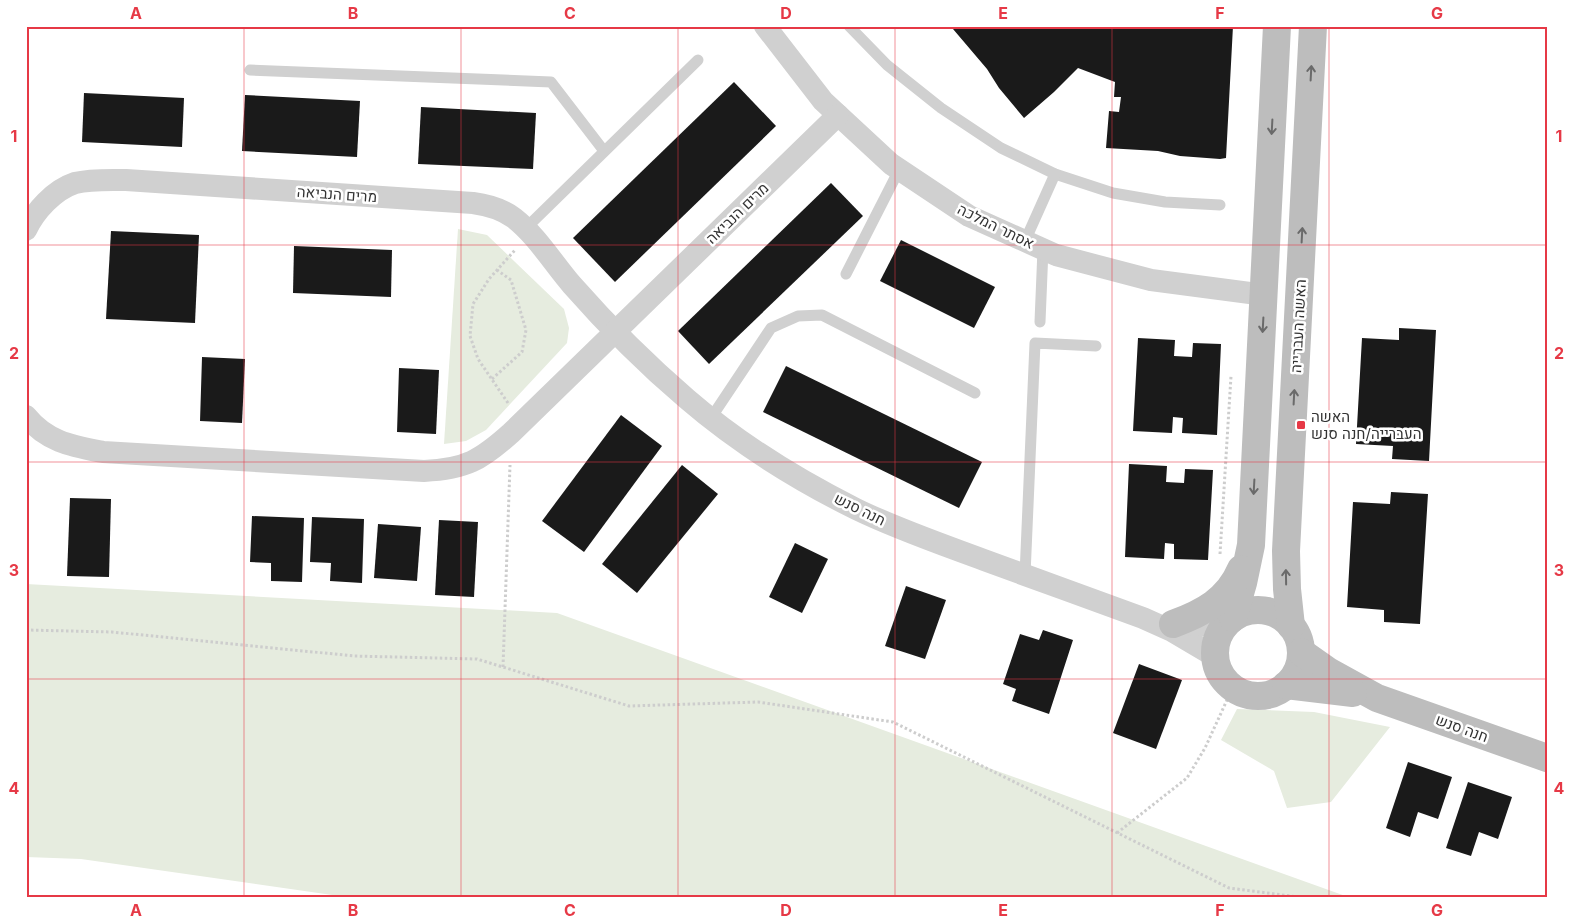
<svg xmlns="http://www.w3.org/2000/svg" width="1573" height="924" font-family="Inter,Heebo,sans-serif">
	<rect width="100%" height="100%" fill="#fff"/>
	<g fill="#e6ecdf">
		<path d="M458 229 487 235 564 309 569 328 567 343 486 430 466 441 444 444Z"/>
		<path d="M26 584 557 613 1351 898H353L81 859 26 857Z"/>
		<path d="M1237 709 1314 712 1390 727 1331 802 1287 808 1274 771 1221 740Z"/>
	</g>
	<g fill="#1a1a1a">
		<path d="M956 26H1233L1226 158 1220 159 1180 156 1158 151 1106 148 1109 111 1119 112 1121 97H1114L1115 82 1078 68 1054 92 1024 118 999 88 987 69 953 29Z"/>
		<path d="M734 82 776 126 615 282 573 238Z"/>
		<path d="M84 93 184 98 182 147 82 142Z"/>
		<path d="M245 95 360 101 357 157 242 151Z"/>
		<path d="M421 107 536 113 533 169 418 164Z"/>
		<path d="M831 183 863 216 709 364 678 331Z"/>
		<path d="M111 231 199 235 195 323 106 319Z"/>
		<path d="M901 240 995 287 974 328 880 281Z"/>
		<path d="M294 246 392 250 391 297 293 293Z"/>
		<path d="M1399 328 1436 330 1429 461 1392 459 1393 446 1356 444 1362 338 1399 340Z"/>
		<path d="M1138 338 1175 340 1174 356 1192 357 1193 343 1221 344 1217 435 1182 433 1183 418 1173 417 1172 433 1133 431Z"/>
		<path d="M202 357 245 359 242 423 200 421Z"/>
		<path d="M786 366 982 462 959 508 763 412Z"/>
		<path d="M399 368 439 370 436 434 397 432Z"/>
		<path d="M621 415 662 446 584 552 542 521Z"/>
		<path d="M1129 464 1167 466 1166 482 1184 483 1185 469 1213 470 1208 560 1174 559V544L1165 543 1164 559 1125 557Z"/>
		<path d="M682 465 718 494 637 593 602 564Z"/>
		<path d="M1391 492 1428 494 1420 624 1384 622V610L1347 607 1353 502 1390 504Z"/>
		<path d="M70 498 111 499 109 577 67 576Z"/>
		<path d="M252 516 304 518 302 582 271 581V563L250 562Z"/>
		<path d="M312 517 364 519 362 583 330 581 331 563 310 562Z"/>
		<path d="M439 520 478 522 474 597 435 595Z"/>
		<path d="M378 524 421 527 417 581 374 578Z"/>
		<path d="M795 543 828 559 802 613 769 597Z"/>
		<path d="M906 586 946 600 925 659 885 646Z"/>
		<path d="M1043 630 1073 640 1049 714 1012 701 1016 689 1003 684 1020 634 1039 640Z"/>
		<path d="M1139 664 1182 680 1156 749 1113 733Z"/>
		<path d="M1408 762 1452 777 1438 819 1418 812 1410 837 1386 828Z"/>
		<path d="M1468 782 1512 797 1498 839 1479 832 1471 856 1446 848Z"/>
	</g>
	<g fill="none" stroke-linecap="round" stroke-linejoin="round">
		<g stroke="#cdcdcd" stroke-width="3" stroke-dasharray="2.5 2.5" stroke-linecap="butt">
			<path d="M492 379 522 352 526 330 511 280 497 270"/>
			<path d="M508 403 478 359 470 336 473 304 489 279 515 250"/>
			<path d="M1220 554 1231 376"/>
			<path d="M26 630 112 632 354 656 477 659 629 706 758 702 893 722 1229 888 1306 898"/>
			<path d="M503 667 510 465"/>
			<path d="M1117 833 1187 778 1205 748 1233 687"/>
		</g>
		<g stroke="#d0d0d0" stroke-width="11">
			<path d="M849 26 887 65 941 108 1001 148 1055 174 1113 193 1165 202 1220 205"/>
			<path d="M250 70 551 82 604 151"/>
			<path d="M525 229 698 60"/>
			<path d="M1025 241 1055 174"/>
			<path d="M846 274 899 170"/>
			<path d="M1040 322 1043 249"/>
			<path d="M711 418 771 328 798 316 822 315 975 393"/>
			<path d="M1025 575 1035 343 1096 346"/>
		</g>
		<g stroke="#d0d0d0" stroke-width="22">
			<path d="M765 26 823 101 891 164 969 216 1056 255 1151 280 1265 295"/>
			<path d="M26 230C35 211 54 190 75 183 91 179 110 180 126 180L473 203C488 205 502 209 514 218 537 236 553 263 572 285 608 326 646 364 687 399 738 443 796 479 856 509 897 529 941 544 984 560 1037 579 1090 599 1143 618L1172 631 1216 657"/>
			<path d="M26 416C47 442 72 446 103 452L424 471C466 469 481 460 511 433L838 115"/>
			<path d="M1174 624 1225 626"/>
		</g>
		<g stroke="#bdbdbd" stroke-width="28">
			<circle cx="1258" cy="653" r="43"/>
			<path d="M1233 618 1243 583 1251 545 1277 26"/>
			<path d="M1173 624C1203 613 1228 600 1241 569"/>
			<path d="M1291 626 1287 589 1286 551 1313 26"/>
			<path d="M1301 652 1328 671 1377 698 1547 758"/>
			<path d="M1286 685 1353 693"/>
		</g>
	</g>
	<defs><path id="oneway-shaft" d="M-6 0H5M1.5-3L5.5 0L1.5 3" fill="none" stroke-width="1.6" stroke-linecap="round" stroke-linejoin="round" transform="scale(1.25)"/></defs>
	<g stroke="#6a6a6a">
		<use href="#oneway-shaft" transform="translate(1311 73) rotate(-87)"/>
		<use href="#oneway-shaft" transform="translate(1272 127) rotate(93)"/>
		<use href="#oneway-shaft" transform="translate(1302 235) rotate(-87)"/>
		<use href="#oneway-shaft" transform="translate(1263 325) rotate(93)"/>
		<use href="#oneway-shaft" transform="translate(1294 397) rotate(-87)"/>
		<use href="#oneway-shaft" transform="translate(1254 487) rotate(93)"/>
		<use href="#oneway-shaft" transform="translate(1286 577) rotate(-91)"/>
	</g>
	<path fill="none" stroke="#e63946" stroke-width="1" stroke-opacity="0.55" d="M244 26V898M461 26V898M678 26V898M895 26V898M1112 26V898M1329 26V898M26 245H1547M26 462H1547M26 679H1547"/>
	<rect fill="#e63946" stroke="#fff" stroke-width="2" x="1296" y="420" width="10" height="10" rx="2.5"/>
	<g text-anchor="middle" dominant-baseline="central" stroke-width="5" stroke-linejoin="round" paint-order="stroke">
		<g font-size="15" fill="#333" stroke="#fff">
			<text transform="translate(337 194) rotate(4)">מרים הנביאה</text>
			<text transform="translate(737 213) rotate(-44)">מרים הנביאה</text>
			<text transform="translate(996 226) rotate(26)">אסתר המלכה</text>
			<text transform="translate(1298 326) rotate(-87)">האשה העברייה</text>
			<text transform="translate(860 509) rotate(26)">חנה סנש</text>
			<text transform="translate(1462 728) rotate(20)">חנה סנש</text>
		</g>
		<g font-size="15" fill="#333" stroke="#fff" text-anchor="start">
			<text x="1311" y="416">האשה<tspan x="1311" dy="17">העברייה/חנה סנש</tspan></text>
		</g>
	</g>
	<rect width="1573" height="924" fill="none" stroke="#ffffff" stroke-width="55"/>
	<rect x="28" y="28" width="1518" height="868" fill="none" stroke="#e63946" stroke-width="2"/>
	<g font-size="16" text-anchor="middle" font-weight="bold" fill="#e63946">
		<text x="136" y="19">A</text>
		<text x="353" y="19">B</text>
		<text x="570" y="19">C</text>
		<text x="786" y="19">D</text>
		<text x="1003" y="19">E</text>
		<text x="1220" y="19">F</text>
		<text x="1437" y="19">G</text>
		<text x="14" y="142">1</text>
		<text x="1559" y="142">1</text>
		<text x="14" y="359">2</text>
		<text x="1559" y="359">2</text>
		<text x="14" y="576">3</text>
		<text x="1559" y="576">3</text>
		<text x="14" y="794">4</text>
		<text x="1559" y="794">4</text>
		<text x="136" y="916">A</text>
		<text x="353" y="916">B</text>
		<text x="570" y="916">C</text>
		<text x="786" y="916">D</text>
		<text x="1003" y="916">E</text>
		<text x="1220" y="916">F</text>
		<text x="1437" y="916">G</text>
	</g>
</svg>
